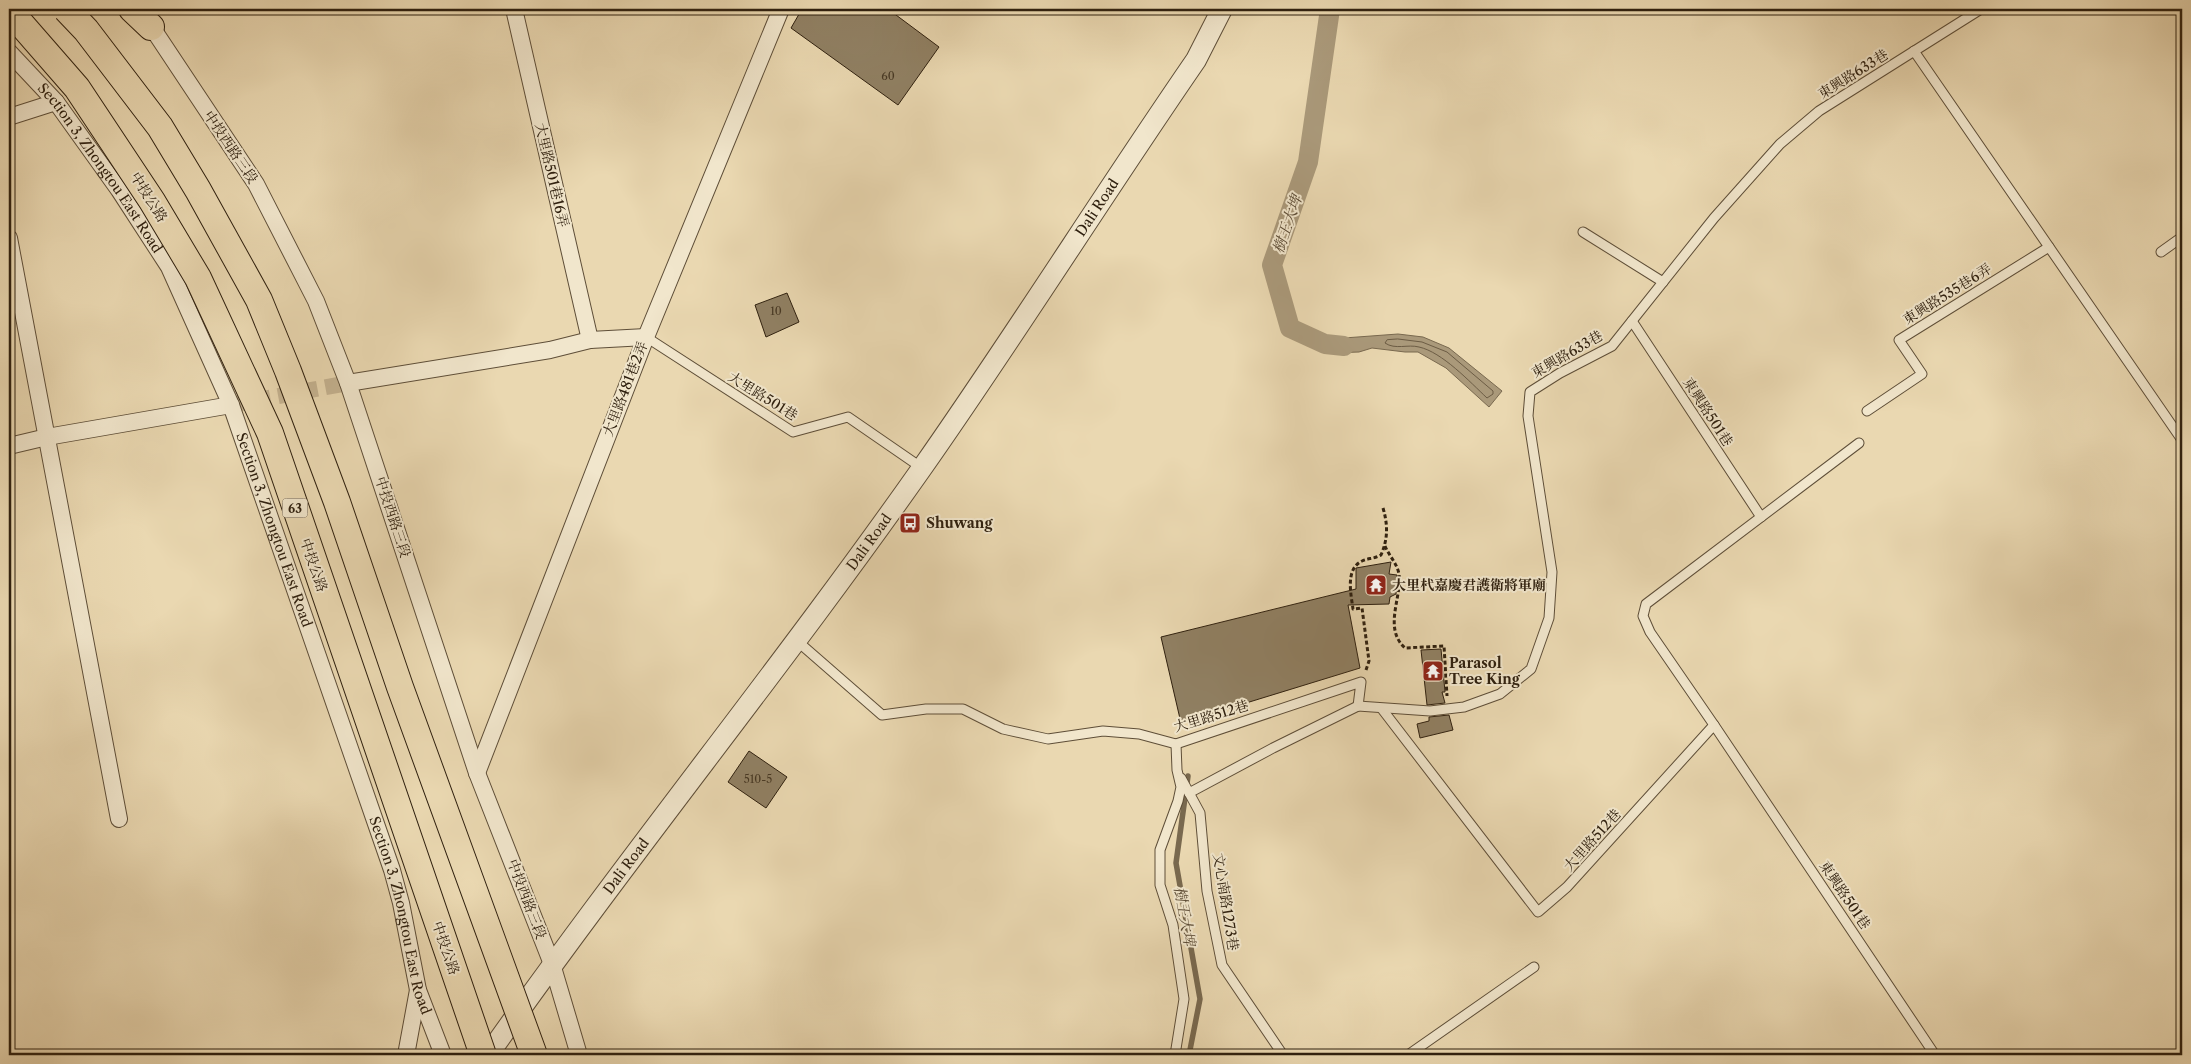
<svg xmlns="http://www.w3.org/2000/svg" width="2191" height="1064" font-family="'Libre Caslon Text','Noto Serif TC',serif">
	<rect width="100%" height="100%" fill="#ead8b1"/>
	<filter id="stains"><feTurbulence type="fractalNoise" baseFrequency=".004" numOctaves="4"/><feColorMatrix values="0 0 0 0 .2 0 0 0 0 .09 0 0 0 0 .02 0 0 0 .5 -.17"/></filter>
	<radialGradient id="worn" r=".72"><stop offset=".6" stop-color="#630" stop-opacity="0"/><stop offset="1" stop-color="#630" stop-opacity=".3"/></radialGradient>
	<path fill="#aa997a" stroke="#79694f" d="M1398 334 1423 337 1449 348 1502 391 1489 407 1446 368 1418 352H1405L1372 348 1359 352 1329 353 1325 352 1317 340Z"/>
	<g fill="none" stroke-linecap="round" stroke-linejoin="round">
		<path stroke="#6c5c44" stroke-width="1" d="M1398 339 1422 342 1447 352 1493 391V394L1487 398C1470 382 1442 352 1419 347 1408 344 1395 350 1385 343L1387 340Z"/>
		<path stroke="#79694f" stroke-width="5.5" d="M1188 776 1176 863 1200 999 1189 1055"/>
		<path stroke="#aa997a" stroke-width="20" d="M1330 9 1308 162 1272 265 1290 328 1325 344 1344 346"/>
	</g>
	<g fill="#908063" stroke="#2f200f">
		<path d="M802 9H888L939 47 898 105 791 28Z"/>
		<path d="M787 293 799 322 766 337 755 305Z"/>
		<path d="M1391 562 1389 574 1397 575 1396 594 1390 597 1389 604 1348 605 1360 668 1181 723 1161 637 1356 589V568Z"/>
		<path d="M1441 649 1445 692H1442L1445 703 1427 705 1421 650Z"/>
		<path d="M1449 715 1453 730 1420 738 1417 724 1429 721V717Z"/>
		<path d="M749 751 787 777 766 808 728 782Z"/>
	</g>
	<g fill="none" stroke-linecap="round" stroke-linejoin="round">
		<path stroke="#c5b391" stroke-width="16" stroke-dasharray="16 8" stroke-linecap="butt" d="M231 405 348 383"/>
		<g stroke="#5e4e38" stroke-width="11">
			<g id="service">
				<path d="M1914 51 2182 440"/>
				<path d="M1583 232 1663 282"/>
				<path d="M2161 252 2182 237"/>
				<path d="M1632 321 1761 517"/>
				<path d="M646 337 793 432 848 417 922 468"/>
				<path d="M1867 411 1922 374 1899 340 2049 247"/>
				<path d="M796 640 882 715 926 709H963L1003 729 1048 739 1103 731 1139 734 1176 744 1361 682 1358 706"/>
				<path d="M1358 706 1430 711 1464 707 1500 694 1531 669 1549 618 1552 572 1528 416 1530 392 1560 373 1612 346 1714 218 1780 144 1819 111 1981 9"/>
				<path d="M1382 709 1538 912 1567 887 1714 725 1935 1055"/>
				<path d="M1714 725 1650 632 1643 616 1646 604 1859 443"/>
				<path d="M1181 778 1200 813 1207 891 1222 965 1283 1055"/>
				<path d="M1189 793 1273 748 1358 706"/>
				<path d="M1175 1055 1184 999 1173 925 1160 885V850L1178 801 1181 787 1177 770 1176 744"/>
				<path d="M1408 1055 1534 967"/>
			</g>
		</g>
		<g stroke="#5e4e38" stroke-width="18">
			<g id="minor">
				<path d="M514 9 590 340"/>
				<path d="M147 20 256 184 316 301 348 383 477 773 552 964 579 1055"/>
				<path id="s1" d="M9 52 56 102 119 190 169 267 231 405 392 870 401 903 418 990 443 1055"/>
				<path d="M9 117 56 102"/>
				<path d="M9 238 119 819"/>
				<path d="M348 383 550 350 590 340 646 337"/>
				<path d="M9 446 47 437 231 405"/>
				<path d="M477 773 646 337 781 9"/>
				<path d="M406 1055 418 990"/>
			</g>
		</g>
		<g stroke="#5e4e38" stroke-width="22">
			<g id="tertiary">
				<path id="s2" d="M488 1055C628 856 782 667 922 468 1016 334 1103 195 1196 60L1222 9"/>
			</g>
		</g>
		<g stroke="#2f200f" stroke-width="28">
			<path id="primary" d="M132 9 151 27"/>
		</g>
		<g stroke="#2f200f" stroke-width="3" stroke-dasharray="4 2.5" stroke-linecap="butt">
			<path d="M1385 546C1389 556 1397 563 1399 574 1402 598 1383 628 1405 648L1444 646 1447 696"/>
			<path d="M1366 670 1369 661 1362 608 1353 609C1351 594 1345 569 1362 561 1368 558 1374 559 1381 555 1388 539 1388 525 1383 508"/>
		</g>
		<use href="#service" stroke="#f1e6cc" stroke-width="9"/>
		<use href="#minor" stroke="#f1e6cc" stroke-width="16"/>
		<use href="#tertiary" stroke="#f1e6cc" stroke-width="20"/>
		<use href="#primary" stroke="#ead8b1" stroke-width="26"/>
		<g stroke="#2f200f" stroke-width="28" stroke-linecap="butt">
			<g id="primary-bridge">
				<path d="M66 9 86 30 160 127 198 190 259 300 288 371 337 502 400 687 534 1055"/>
				<path d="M9 10 77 88 152 201 198 278 270 433 483 1055"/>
			</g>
		</g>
		<use href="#primary-bridge" stroke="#ead8b1" stroke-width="26"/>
	</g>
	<defs>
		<g id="bus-square" transform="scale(1.125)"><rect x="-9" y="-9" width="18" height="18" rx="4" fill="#8f2418" stroke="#f1e6cc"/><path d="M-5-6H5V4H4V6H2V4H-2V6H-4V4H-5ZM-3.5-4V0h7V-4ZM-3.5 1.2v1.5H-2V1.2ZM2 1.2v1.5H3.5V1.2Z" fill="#fff"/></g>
		<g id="temple-square" transform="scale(1.125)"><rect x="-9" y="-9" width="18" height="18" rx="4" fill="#8f2418" stroke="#f1e6cc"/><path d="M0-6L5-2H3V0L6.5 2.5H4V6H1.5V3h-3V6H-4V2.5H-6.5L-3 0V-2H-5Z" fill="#fff"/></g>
	</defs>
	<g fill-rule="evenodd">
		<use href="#bus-square" x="910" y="523"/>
		<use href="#temple-square" x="1376" y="585"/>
		<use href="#temple-square" x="1433" y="671"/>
	</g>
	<g text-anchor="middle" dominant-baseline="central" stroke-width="4" stroke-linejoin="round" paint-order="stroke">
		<g font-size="11" fill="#473824">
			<text x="888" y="76">60</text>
			<text x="776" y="311">10</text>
			<text x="758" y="779">510-5</text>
		</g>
		<rect fill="#f1e6cc" stroke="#695b48" stroke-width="1" x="282.5" y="498.5" width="25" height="19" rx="4"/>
		<g font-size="12" font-weight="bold" fill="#2f200f">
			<text x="295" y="508">63</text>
		</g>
		<g font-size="14" fill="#2f200f" stroke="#f1e6cc">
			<text transform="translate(1853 74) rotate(-32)">東興路633巷</text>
			<text transform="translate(231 147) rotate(56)">中投西路三段</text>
			<text stroke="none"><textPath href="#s1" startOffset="148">Section 3, Zhongtou East Road</textPath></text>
			<text transform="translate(552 175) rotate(77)">大里路501巷16弄</text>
			<text transform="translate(149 197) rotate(58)">中投公路</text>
			<text stroke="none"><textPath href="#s2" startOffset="1044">Dali Road</textPath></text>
			<text transform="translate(1947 294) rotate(-32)">東興路535巷6弄</text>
			<text transform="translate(1567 354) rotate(-30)">東興路633巷</text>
			<text transform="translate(625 389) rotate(-69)">大里路481巷2弄</text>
			<text transform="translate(763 396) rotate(32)">大里路501巷</text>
			<text transform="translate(1708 412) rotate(57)">東興路501巷</text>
			<text transform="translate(393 517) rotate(72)">中投西路三段</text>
			<text stroke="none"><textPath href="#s1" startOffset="552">Section 3, Zhongtou East Road</textPath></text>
			<text stroke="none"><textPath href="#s2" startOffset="639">Dali Road</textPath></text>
			<text transform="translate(314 565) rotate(71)">中投公路</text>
			<text transform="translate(1211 716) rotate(-17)">大里路512巷</text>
			<text transform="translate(1592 840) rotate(-48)">大里路512巷</text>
			<text stroke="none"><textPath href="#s2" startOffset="234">Dali Road</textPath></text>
			<text transform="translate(1845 895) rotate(56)">東興路501巷</text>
			<text transform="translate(527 899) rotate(69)">中投西路三段</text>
			<text transform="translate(1226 902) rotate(81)">文心南路1273巷</text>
			<text stroke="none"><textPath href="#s1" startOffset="958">Section 3, Zhongtou East Road</textPath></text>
			<text transform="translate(446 948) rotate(71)">中投公路</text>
		</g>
		<g font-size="14" font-weight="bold" fill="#2f200f" stroke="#f1e6cc" text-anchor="start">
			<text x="926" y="523">Shuwang</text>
			<text x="1392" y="585">大里杙嘉慶君護衛將軍廟</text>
			<text x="1449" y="663">Parasol<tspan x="1449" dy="16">Tree King</tspan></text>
		</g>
		<g font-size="15" font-style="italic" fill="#5a4a34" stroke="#f1e6cc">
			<text transform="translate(1287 224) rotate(-71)">樹王大埤</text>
			<text transform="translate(1185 916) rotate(80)">樹王大埤</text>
		</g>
	</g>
	<rect width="2191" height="1064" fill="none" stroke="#ead8b1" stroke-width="30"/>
	<rect x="10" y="10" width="2171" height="1044" fill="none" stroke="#2f200f" stroke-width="2.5"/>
	<rect x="15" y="15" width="2161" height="1034" fill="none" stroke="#2f200f"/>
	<rect width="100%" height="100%" filter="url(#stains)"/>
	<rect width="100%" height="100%" fill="url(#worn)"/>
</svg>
